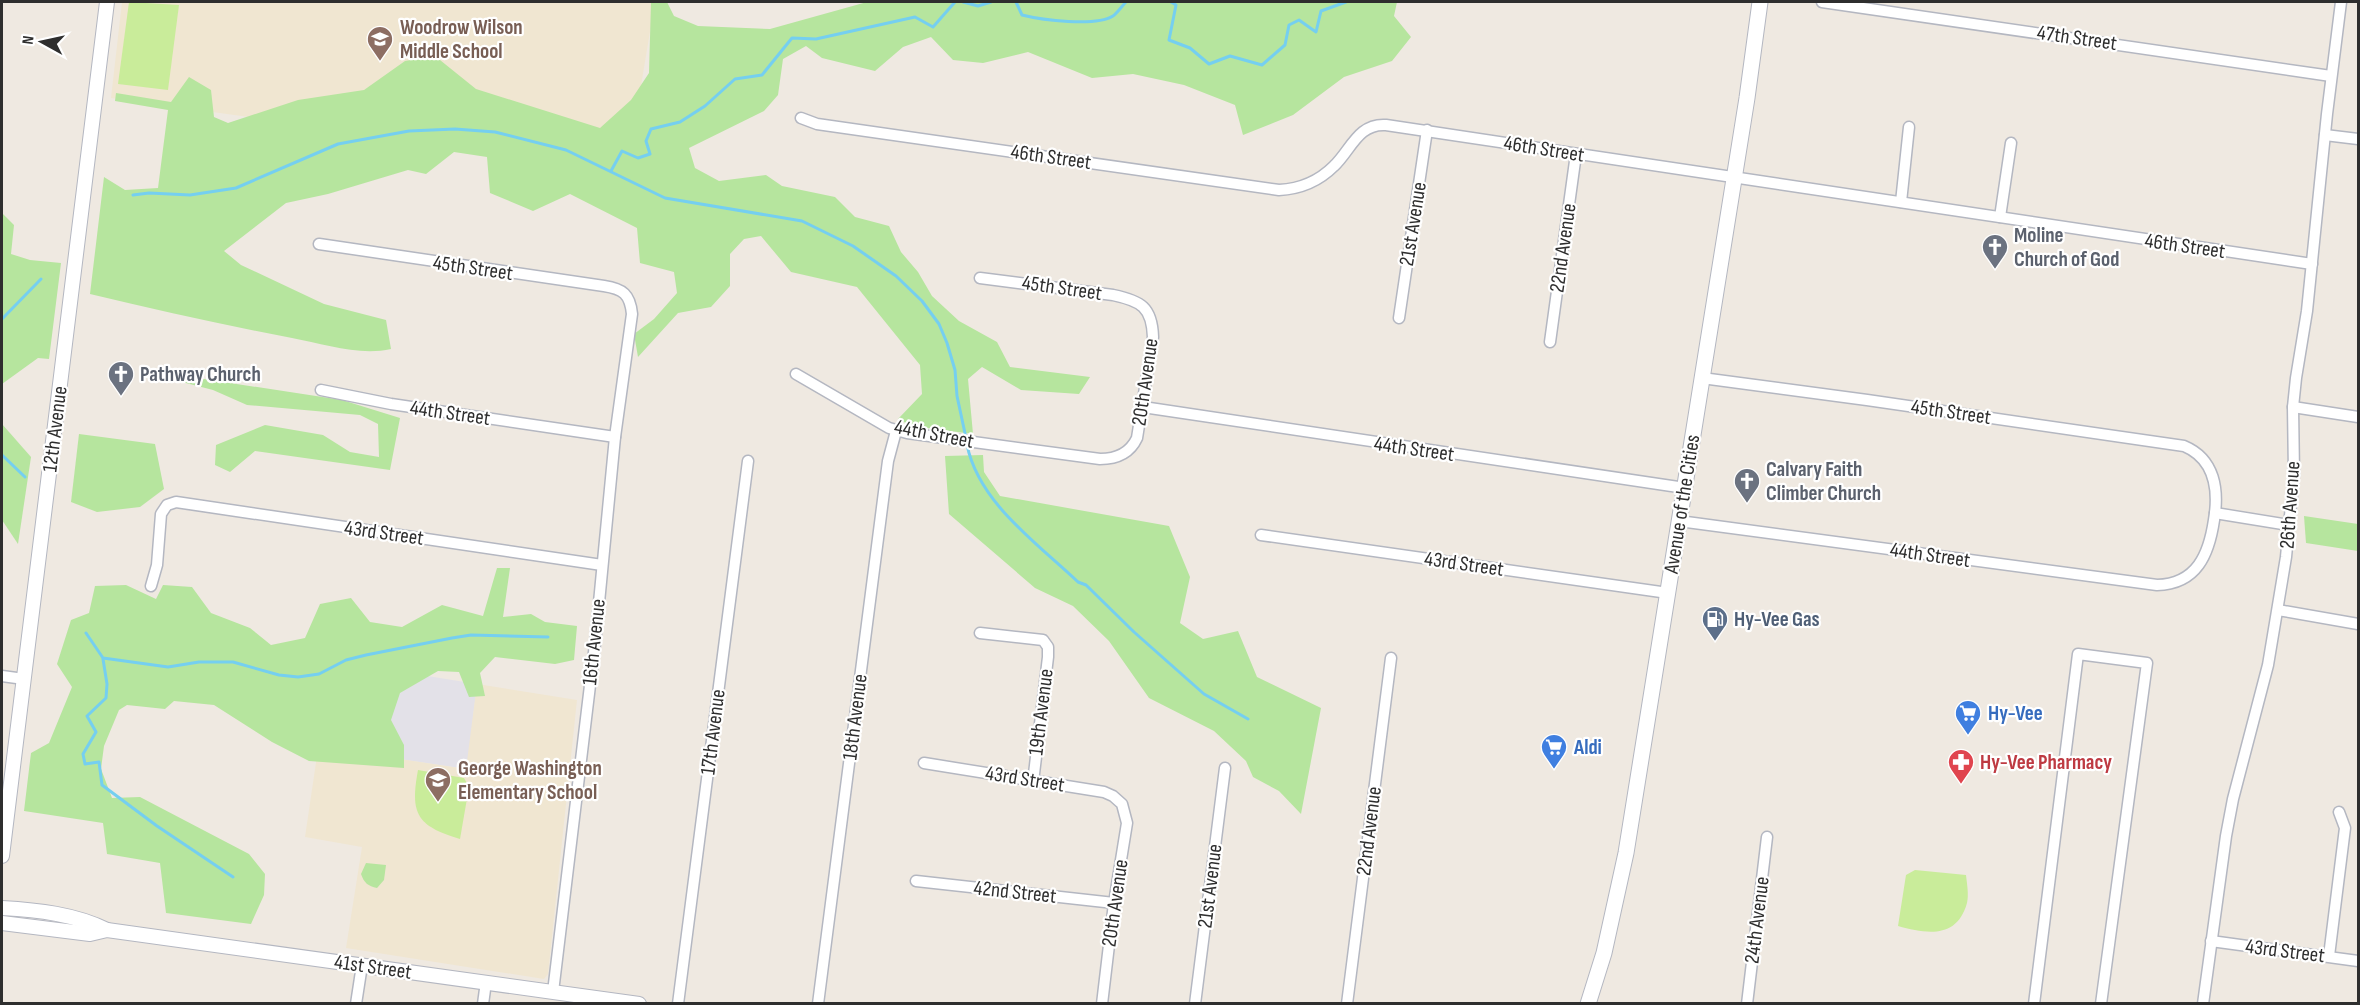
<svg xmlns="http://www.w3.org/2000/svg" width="2360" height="1005" font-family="'Sofia Sans Condensed',sans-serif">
	<rect width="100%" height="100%" fill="#efe9e1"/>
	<path fill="#e3e1e8" d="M384 669 477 684 467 769 373 755Z"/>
	<g fill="#f0e6d1">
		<path d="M122 2H655L627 169 111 98Z"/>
		<path d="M331 661 373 755 466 769 477 684 577 700 548 974 544 979 346 948 362 847 305 837Z"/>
	</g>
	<g fill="#b6e59e">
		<path d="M651 2H667L674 16 698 26 770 29 867 2H1397L1394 16 1411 37 1392 61 1344 77 1293 115 1243 135 1235 105 1184 85 1133 74 1092 78 1028 52 983 63 953 60 931 37 903 47 875 71 822 58 806 46 783 59 778 95 764 111 689 148 695 168 719 181 766 175 782 186 835 197 855 217 889 226 901 252 918 272 932 296 959 321 997 342 1010 367 1090 377 1079 394 1021 390 982 367 968 379 973 434 912 426 898 419 922 394 920 365 857 287 791 272 761 236 744 239 730 254V286L711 307 678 313 638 357 634 334 654 319 677 293 674 272 640 263 637 228 570 194 533 211 490 193 487 157 454 152 426 174 408 170 328 194 286 203 224 251 241 265 324 304 386 320 391 349C359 356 324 344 292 338 224 325 157 310 90 294L104 177 125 190 158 188 168 110 115 101 116 93 171 102 189 77 211 90 214 117 228 123 298 100 364 90 405 61 435 56 476 89 600 128 631 100 649 73Z"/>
		<path d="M2 213 14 225 11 254 30 260 61 263 49 359 38 358 2 384Z"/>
		<path d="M191 377 342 400 400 418 390 470 255 451 230 472 215 465 216 445 265 425 323 435 350 452 379 457 378 424 360 415 247 405 213 390 182 382Z"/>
		<path d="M2 424 31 457 18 544 2 520Z"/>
		<path d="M79 434 155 444 164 489 140 507 97 512 71 502Z"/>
		<path d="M983 455 984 472 1000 496 1169 526 1190 577 1180 623 1203 639 1238 631 1257 677 1321 708 1301 814 1279 791 1253 777 1246 761 1214 731 1149 698 1109 641 1073 606 1035 588 949 514 945 456Z"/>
		<path d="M2304 516 2358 524V551L2306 543Z"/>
		<path d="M497 568H510L503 617 531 614 545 622 577 626 574 660 555 664 495 657 480 673 485 696 469 697 459 672 438 671 400 693 391 720 404 745V768L309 761 272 742 214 705 174 701 165 709 127 705 119 710 104 746 101 769 112 798 140 797 249 854 265 874 264 895 251 924 166 913 160 863 107 854 103 823 24 811 31 753 49 743 72 687 57 664 71 620 89 613 95 586 126 585 156 599 163 585 192 587 211 613 250 628 271 645 305 638 320 604 351 598 370 622 402 627 442 605 483 616Z"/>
		<path d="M366 863 386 865 384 880 377 888C368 886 364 883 361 874Z"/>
	</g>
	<g fill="#c9ec9a">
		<path d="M129 2 179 5 168 90 118 84Z"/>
		<path d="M418 770 464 778 469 787 460 839C416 826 410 813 418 770Z"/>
		<path d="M1915 870 1966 875C1967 884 1969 895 1967 903 1957 939 1927 934 1898 926L1906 875Z"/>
	</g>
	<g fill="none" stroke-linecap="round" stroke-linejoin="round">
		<g stroke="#75cff0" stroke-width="3">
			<path d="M963 2 978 6 991 2"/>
			<path d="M1016 2 1022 15C1042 20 1095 27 1113 16 1117 13 1122 6 1126 2"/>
			<path d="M1171 2 1176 5 1169 40 1190 48 1209 64 1230 56 1262 65 1285 45 1289 25 1299 20 1316 32 1321 11 1346 2"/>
			<path d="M611 171 622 151 638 158 650 154 646 141 651 129 680 122 705 106 735 79 762 75 792 38 816 39 915 17 933 27 955 2"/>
			<path d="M133 195 149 193 190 195 236 188 338 144 409 131 455 129 495 132 566 150 665 198 802 221 853 246 896 276 922 301 939 324 947 343 955 370 957 396 966 438"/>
			<path d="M2 319 41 279"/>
			<path d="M967 445C979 503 1037 543 1078 582L1086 585 1134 632 1204 694 1248 719"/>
			<path d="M2 455 25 477"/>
			<path d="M86 633 103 658 168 667 199 662H233L279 675 298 677 319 674 346 660 366 655 452 638 471 635 548 637"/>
			<path d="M103 659 107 684 106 698 87 716 96 732 83 754 85 764 99 762 102 785 157 826 233 877"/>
		</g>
		<g stroke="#b4b7c1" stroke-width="13">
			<g id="minor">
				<path d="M1822 2 2331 76"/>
				<path d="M801 118 817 124 1279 190C1299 189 1319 181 1334 166 1351 150 1358 123 1386 125L2312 264"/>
				<path d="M2325 135 2358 139"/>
				<path d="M1901 202 1909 127"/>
				<path d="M2000 217 2011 143"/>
				<path d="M319 244 604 286C623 289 630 294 632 314L615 437 595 644 553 992"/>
				<path d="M1399 318 1427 130"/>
				<path d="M1550 342 1576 154"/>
				<path d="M796 374 889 428 907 433 1100 459C1117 459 1130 453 1137 438L1153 337C1152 307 1141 301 1113 295L980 278"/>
				<path d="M321 390 391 404 615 437"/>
				<path d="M1143 407 1685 488"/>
				<path d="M2293 407 2358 417"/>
				<path d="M2215 513 2289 525"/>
				<path d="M1679 521 2157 585C2197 584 2209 554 2214 520 2219 490 2215 459 2184 446L1867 400 1702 378"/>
				<path d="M1261 535 1668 593"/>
				<path d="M151 586 157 565 161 514 167 505 176 502 602 565"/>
				<path d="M2278 610 2358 624"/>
				<path d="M980 633 1043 640 1048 647V657L1033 782"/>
				<path d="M2 676 24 679"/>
				<path d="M924 763 1104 792 1113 796 1122 804 1127 823 1114 903 1102 1004"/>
				<path d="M916 881 1114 903"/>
				<path d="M2211 941 2358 961"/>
				<path d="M2329 956 2345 828 2339 812"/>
				<path d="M356 1004 362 965"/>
				<path d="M483 1004 486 982"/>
				<path d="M678 1004 748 461"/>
				<path d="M818 1004 888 461 896 431"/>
				<path d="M1195 1004 1225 768"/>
				<path d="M1347 1004 1391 658"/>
				<path d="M1747 1004 1767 837"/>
				<path d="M2034 1004 2078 654 2147 663 2101 1004"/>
				<path d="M2203 1004 2226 836 2233 799 2268 665 2286 557 2294 474 2293 407 2296 378 2307 311 2327 114 2341 2"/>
			</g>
		</g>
		<g stroke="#b4b7c1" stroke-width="16">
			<g id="tertiary">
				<path d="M2 856 107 2"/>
				<path d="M2 908C37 910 75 914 107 930"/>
				<path d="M2 923 90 934 107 930 639 1004"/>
			</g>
		</g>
		<g stroke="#b4b7c1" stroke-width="17">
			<path id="secondary" d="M1588 1004 1604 953 1626 853 1747 98 1760 2"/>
		</g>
		<use href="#minor" stroke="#fff" stroke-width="10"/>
		<use href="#tertiary" stroke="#fff" stroke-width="14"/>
		<use href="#secondary" stroke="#fff" stroke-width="15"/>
	</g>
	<defs>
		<g id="school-pin" transform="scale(1.35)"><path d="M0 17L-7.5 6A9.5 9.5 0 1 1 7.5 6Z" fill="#8d6e63" stroke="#fff"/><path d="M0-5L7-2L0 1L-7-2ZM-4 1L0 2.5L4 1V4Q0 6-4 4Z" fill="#fff"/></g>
		<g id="church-pin" transform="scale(1.35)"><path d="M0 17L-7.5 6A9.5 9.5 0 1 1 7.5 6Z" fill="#6b7280" stroke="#fff"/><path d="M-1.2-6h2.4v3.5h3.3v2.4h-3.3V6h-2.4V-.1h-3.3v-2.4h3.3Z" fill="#fff"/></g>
		<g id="fuel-pin" transform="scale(1.35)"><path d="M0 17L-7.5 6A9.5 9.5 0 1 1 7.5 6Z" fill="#5c6f8a" stroke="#fff"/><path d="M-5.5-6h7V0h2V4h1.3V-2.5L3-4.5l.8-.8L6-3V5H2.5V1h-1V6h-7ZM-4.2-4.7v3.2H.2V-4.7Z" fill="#fff"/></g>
		<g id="supermarket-pin" transform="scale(1.35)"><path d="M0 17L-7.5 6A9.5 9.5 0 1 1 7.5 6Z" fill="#3f7fe0" stroke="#fff"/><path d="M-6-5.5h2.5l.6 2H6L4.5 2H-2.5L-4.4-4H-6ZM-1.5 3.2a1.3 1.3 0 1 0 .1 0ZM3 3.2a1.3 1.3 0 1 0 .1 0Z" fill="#fff"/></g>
		<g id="pharmacy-pin" transform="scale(1.35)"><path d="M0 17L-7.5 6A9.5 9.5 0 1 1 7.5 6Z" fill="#e0444e" stroke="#fff"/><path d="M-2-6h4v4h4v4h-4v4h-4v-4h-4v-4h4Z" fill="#fff"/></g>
	</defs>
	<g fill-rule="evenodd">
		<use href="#school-pin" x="380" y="39"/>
		<use href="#church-pin" x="1995" y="247"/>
		<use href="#church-pin" x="121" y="374"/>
		<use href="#church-pin" x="1747" y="481"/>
		<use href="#fuel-pin" x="1715" y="619"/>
		<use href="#supermarket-pin" x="1968" y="713"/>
		<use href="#supermarket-pin" x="1554" y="747"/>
		<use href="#pharmacy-pin" x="1961" y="762"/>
		<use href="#school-pin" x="438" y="780"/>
	</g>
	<g text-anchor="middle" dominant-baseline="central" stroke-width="4.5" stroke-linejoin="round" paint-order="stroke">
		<g font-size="21" font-weight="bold" fill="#785e54" stroke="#fff" text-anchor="start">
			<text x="400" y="27">Woodrow Wilson<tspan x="400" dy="24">Middle School</tspan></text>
			<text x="458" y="768">George Washington<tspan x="458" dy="24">Elementary School</tspan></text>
		</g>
		<g font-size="21" fill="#2e2e2e" stroke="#fff">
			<text transform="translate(2077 38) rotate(8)">47th Street</text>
			<text transform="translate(1544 149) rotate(9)">46th Street</text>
			<text transform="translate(1051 157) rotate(8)">46th Street</text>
			<text transform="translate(1413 224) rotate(-81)">21st Avenue</text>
			<text transform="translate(2185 246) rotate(8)">46th Street</text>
			<text transform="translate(1563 248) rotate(-82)">22nd Avenue</text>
			<text transform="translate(473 268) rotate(8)">45th Street</text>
			<text transform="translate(1062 288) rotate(8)">45th Street</text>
			<text transform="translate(1145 382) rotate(-82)">20th Avenue</text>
			<text transform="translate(1951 412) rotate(8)">45th Street</text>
			<text transform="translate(450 413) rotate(8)">44th Street</text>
			<text transform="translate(55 429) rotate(-83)">12th Avenue</text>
			<text transform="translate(934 434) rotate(11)">44th Street</text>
			<text transform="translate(1414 449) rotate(8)">44th Street</text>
			<text transform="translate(1682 504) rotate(-81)">Avenue of the Cities</text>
			<text transform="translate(2290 505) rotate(-86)">26th Avenue</text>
			<text transform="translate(384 533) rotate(8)">43rd Street</text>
			<text transform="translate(1930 555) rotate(8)">44th Street</text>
			<text transform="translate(1464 564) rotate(8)">43rd Street</text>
			<text transform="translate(594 642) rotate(-84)">16th Avenue</text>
			<text transform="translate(1041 712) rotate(-83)">19th Avenue</text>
			<text transform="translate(855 717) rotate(-83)">18th Avenue</text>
			<text transform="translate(713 732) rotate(-83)">17th Avenue</text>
			<text transform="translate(1025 779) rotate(9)">43rd Street</text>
			<text transform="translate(1369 831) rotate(-83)">22nd Avenue</text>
			<text transform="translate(1210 886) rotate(-83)">21st Avenue</text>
			<text transform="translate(1015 892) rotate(6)">42nd Street</text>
			<text transform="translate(1115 903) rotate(-82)">20th Avenue</text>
			<text transform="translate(1757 920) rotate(-83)">24th Avenue</text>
			<text transform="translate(2285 951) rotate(7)">43rd Street</text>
			<text transform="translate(373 967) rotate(8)">41st Street</text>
		</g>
		<g font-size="21" font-weight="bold" fill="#5b616d" stroke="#fff" text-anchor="start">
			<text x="2014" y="235">Moline<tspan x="2014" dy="24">Church of God</tspan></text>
			<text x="140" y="374">Pathway Church</text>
			<text x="1766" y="469">Calvary Faith<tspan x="1766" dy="24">Climber Church</tspan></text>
		</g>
		<g font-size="21" font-weight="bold" fill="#4e5e75" stroke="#fff" text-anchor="start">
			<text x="1734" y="619">Hy-Vee Gas</text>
		</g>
		<g font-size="21" font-weight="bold" fill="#366cbe" stroke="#fff" text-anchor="start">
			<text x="1988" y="713">Hy-Vee</text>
			<text x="1574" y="747">Aldi</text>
		</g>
		<g font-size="21" font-weight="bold" fill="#be3a42" stroke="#fff" text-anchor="start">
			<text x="1980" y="762">Hy-Vee Pharmacy</text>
		</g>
	</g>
	<rect width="2360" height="1005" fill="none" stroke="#2e2e2e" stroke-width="6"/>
	<g transform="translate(42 42) rotate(278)" stroke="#ffffff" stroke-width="4.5" paint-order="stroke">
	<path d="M0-4.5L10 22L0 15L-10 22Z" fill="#2e2e2e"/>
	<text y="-9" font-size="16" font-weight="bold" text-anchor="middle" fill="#2e2e2e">N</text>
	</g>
</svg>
